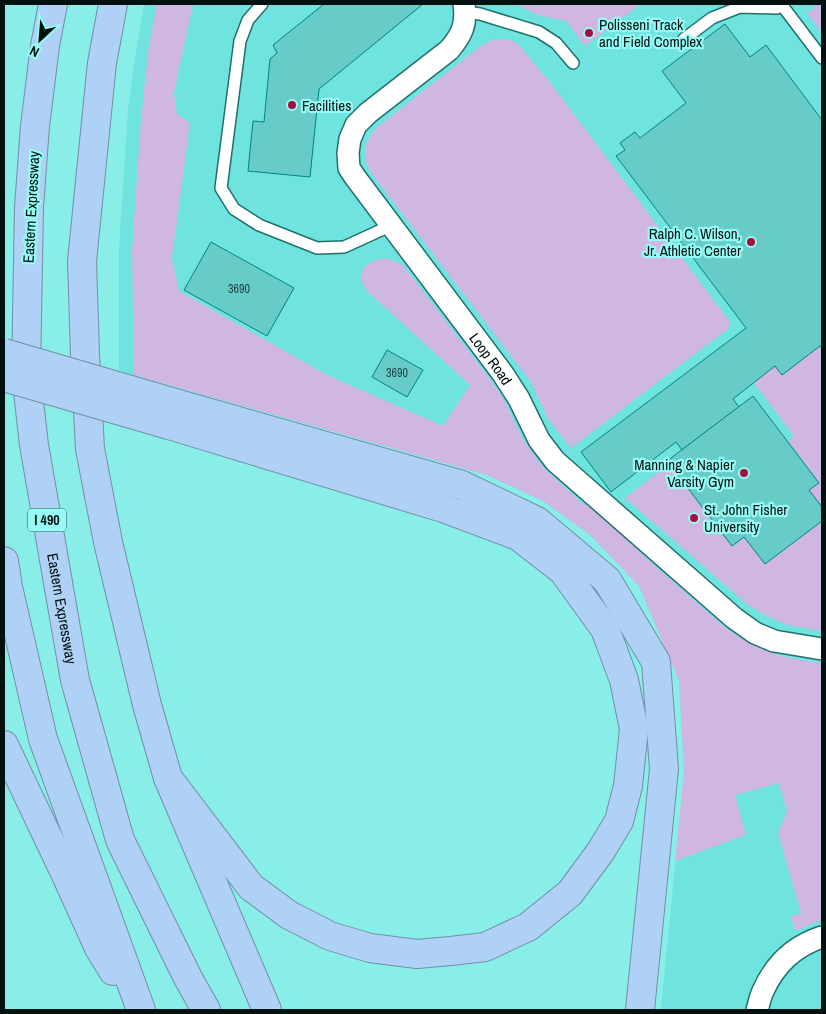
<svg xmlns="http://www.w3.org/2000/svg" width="826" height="1014" font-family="'Archivo Narrow',sans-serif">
	<rect width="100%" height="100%" fill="#89eee8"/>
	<path fill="#6fe3dd" d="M144 4H822V1010H661L684 772 679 681 639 586 590 535 543 501 487 475 119 371V248L128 109 136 51Z"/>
	<g fill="#d0b7e2">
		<path d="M157 4H193L174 93 177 114 190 123 172 258 179 291 329 376 443 426 470 385 366 290 361 280 363 268C379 256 384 256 402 264L493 383 504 400 524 441 543 467 583 504 591 507C622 535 652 564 684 591 707 612 731 636 760 648 780 657 801 660 822 663V920L795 931 791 916 801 913 778 833 787 811 779 783 735 795 746 835 675 861 684 772 679 681 639 586 590 535 543 501 487 475 134 375 132 251 140 132 148 51Z"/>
		<path d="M516 4H641L585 46 566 21 538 15Z"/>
		<path d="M820 4H822V33L807 13Z"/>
		<path d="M506 39 517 43 549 81 730 322 729 328 571 448 548 419 531 382 371 173C361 155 364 144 376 128L482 45 493 40Z"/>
		<path d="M820 346 822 348V507L809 490 819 482 788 441 794 436 754 383 775 366 782 375Z"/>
		<path d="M669 464 732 546 744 537 765 564 822 521V631L787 625 765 615 747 604 625 498Z"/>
	</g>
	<g fill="#67ccc7" stroke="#00837f">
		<path d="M324 4H423L319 89 310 177 248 171 253 121 264 122 270 59 277 53 273 45Z"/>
		<path d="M725 24 750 57 766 45 822 120V348L820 346 782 375 775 366 733 399 739 407 682 450 676 442 611 492 581 452 746 328 616 156 625 150 620 143 635 132 640 138 686 103 662 71Z"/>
		<path d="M211 242 294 288 267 336 184 290Z"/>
		<path d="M387 350 423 370 407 397 372 377Z"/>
		<path d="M753 396 819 483 809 490 822 507V521L765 564 744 537 732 546 667 461Z"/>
	</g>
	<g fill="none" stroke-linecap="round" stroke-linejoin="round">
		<g stroke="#1f716e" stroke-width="14">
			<g id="lane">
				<path d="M262 4 248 20 240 41 221 188 234 209 259 225 317 248 344 247 390 226"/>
				<path d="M781 4 822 58"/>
				<path d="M465 12 480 14 539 32 556 43 573 63"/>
				<path d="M684 39 712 18 740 7 777 8 782 4"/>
			</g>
		</g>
		<g stroke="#1f716e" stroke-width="24">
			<g id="street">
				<path id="s1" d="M464 4C467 24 462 35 449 50L368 113 356 125 350 139 348 153 349 168 355 177 503 374 519 399 539 440 555 461 734 618 755 633 774 641 822 649"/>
				<path d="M757 1010C759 1004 760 997 763 991 775 964 794 946 822 937"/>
			</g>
		</g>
		<g stroke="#728ea6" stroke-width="30">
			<g id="highway">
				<path id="s2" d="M53 4 45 46 35 126 29 207 26 374 34 445 75 680 120 840 188 978 206 1010"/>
				<path d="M113 4 102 63 82 261 85 355 90 449 108 542 147 705 168 778 267 1010"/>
				<path d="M168 401 462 485 537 521 607 580 656 662 664 769 640 1010"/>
				<path d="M4 561 8 587 43 739 141 1010"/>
				<path d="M4 745 65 873 99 948 113 971"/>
				<path d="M168 778 251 887 289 915 330 936 370 948 417 954 451 951 485 947 528 927 570 893 601 851 619 821 628 786 634 729 624 680 605 629 563 571 518 536 443 508 169 425"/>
			</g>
		</g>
		<use href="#lane" stroke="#fff" stroke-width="11"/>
		<use href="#street" stroke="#fff" stroke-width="21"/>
		<use href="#highway" stroke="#afd1f6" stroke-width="28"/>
		<g stroke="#728ea6" stroke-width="30" stroke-linecap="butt">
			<g id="highway-bridge">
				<path d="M4 353 168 401"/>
				<path d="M4 377 169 425"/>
			</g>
		</g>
		<use href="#highway-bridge" stroke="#afd1f6" stroke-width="28"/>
	</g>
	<g fill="#a70f41" stroke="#96fbf5" stroke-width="2">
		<circle cx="589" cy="33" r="5"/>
		<circle cx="292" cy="105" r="5"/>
		<circle cx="751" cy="242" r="5"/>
		<circle cx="744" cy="473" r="5"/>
		<circle cx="694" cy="518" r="5"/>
	</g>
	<g text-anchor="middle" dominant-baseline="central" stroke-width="4.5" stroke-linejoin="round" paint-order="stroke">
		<g font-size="12" fill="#1a403e">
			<text x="239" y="289">3690</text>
			<text x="397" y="373">3690</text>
		</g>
		<rect fill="#96fbf5" stroke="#2d5755" stroke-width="1" x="28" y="508.5" width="38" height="23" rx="4"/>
		<g font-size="14" font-weight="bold" fill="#001110">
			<text x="47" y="520">I 490</text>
		</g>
		<g font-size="15" fill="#001110" stroke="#96fbf5" text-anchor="start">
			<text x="599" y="24">Polisseni Track<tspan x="599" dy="17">and Field Complex</tspan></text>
			<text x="302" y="105">Facilities</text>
			<text x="741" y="233" text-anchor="end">Ralph C. Wilson,<tspan x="741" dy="17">Jr. Athletic Center</tspan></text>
			<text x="734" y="464" text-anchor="end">Manning &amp; Napier<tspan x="734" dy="17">Varsity Gym</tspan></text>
			<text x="704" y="509">St. John Fisher<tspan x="704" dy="17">University</tspan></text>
		</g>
		<g font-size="15" fill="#001110" stroke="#96fbf5">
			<text transform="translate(31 207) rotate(-87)">Eastern Expressway</text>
			<text stroke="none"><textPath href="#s1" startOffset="452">Loop Road</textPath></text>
			<text stroke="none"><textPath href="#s2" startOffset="609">Eastern Expressway</textPath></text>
		</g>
	</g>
	<rect width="826" height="1014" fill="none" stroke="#001110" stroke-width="10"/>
	<g transform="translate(40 40) rotate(206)" stroke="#96fbf5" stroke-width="4" paint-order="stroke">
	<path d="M0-4L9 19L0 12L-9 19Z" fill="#001110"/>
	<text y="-8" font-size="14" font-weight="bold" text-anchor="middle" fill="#001110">N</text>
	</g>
</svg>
